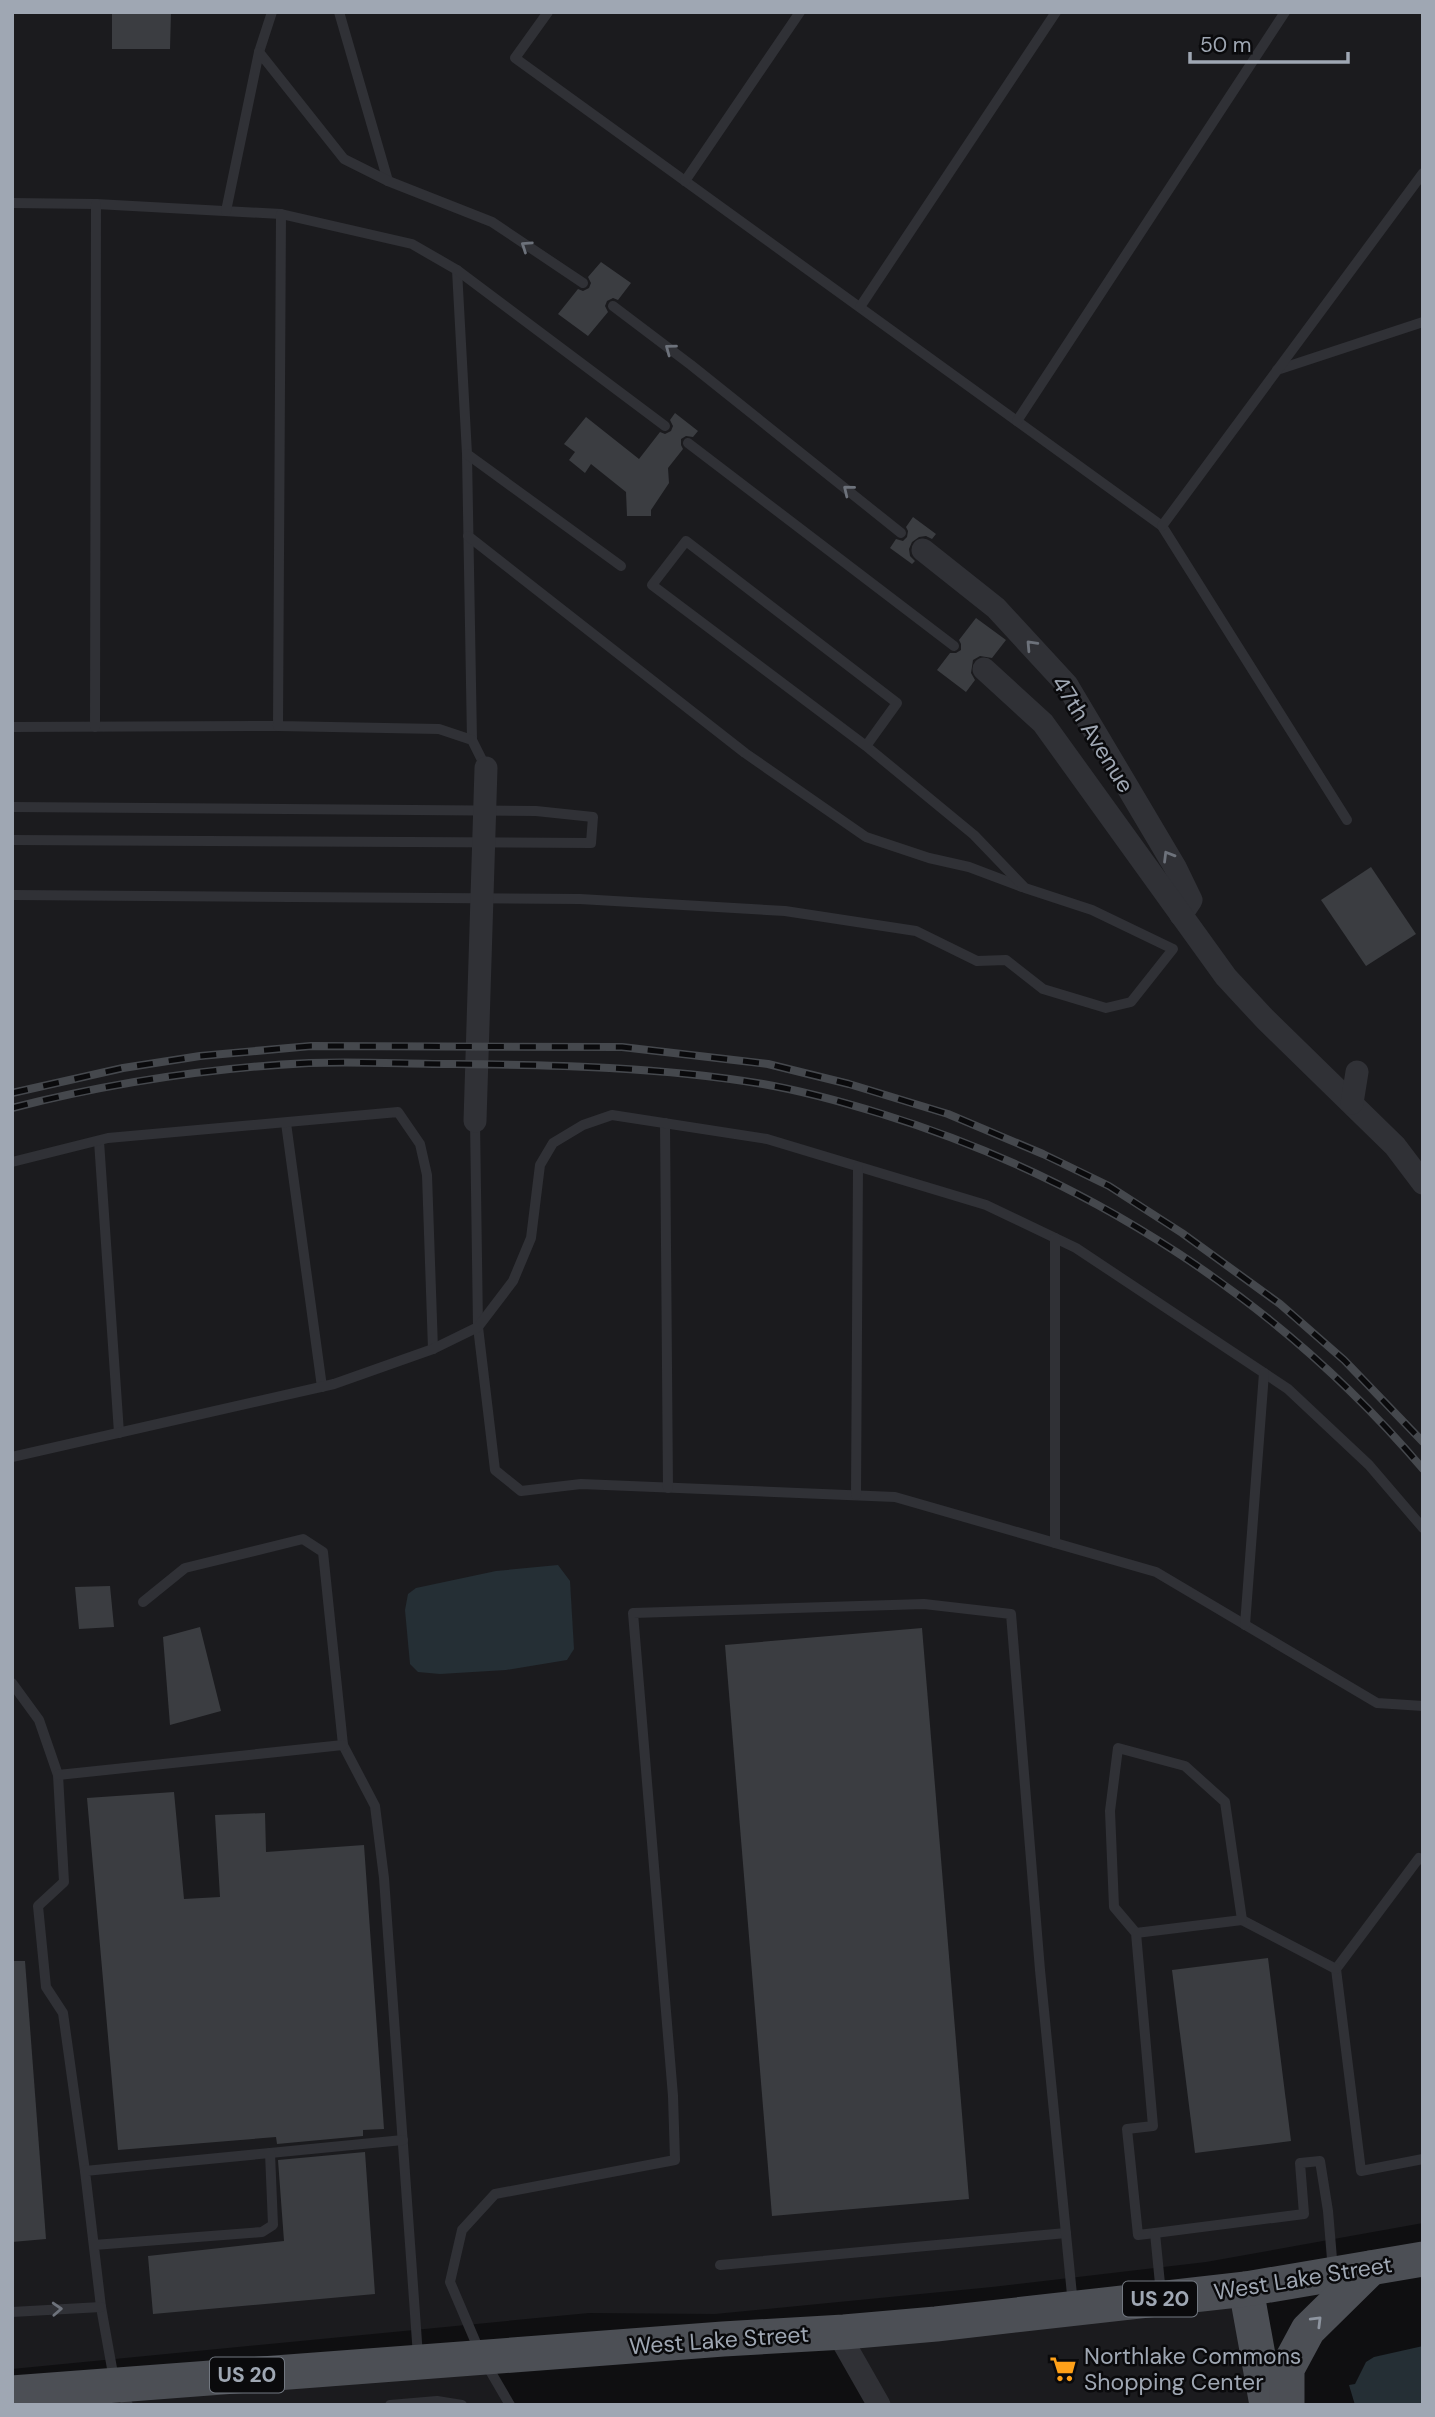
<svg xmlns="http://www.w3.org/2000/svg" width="1435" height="2417" font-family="'DM Sans',sans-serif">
	<rect width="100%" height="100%" fill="#0f0f11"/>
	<g fill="#1b1b1e">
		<path d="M12 12H1423V2223L1206 2262 992 2287 715 2314 589 2313 12 2369Z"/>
		<path d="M1246 2289 1267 2405H887L844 2332Z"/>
		<path d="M482 2357 510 2405H12Z"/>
	</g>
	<g fill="#252f35">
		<path d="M558 1565 570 1581 574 1649 567 1660 506 1670 440 1674 418 1672 410 1664 405 1610 408 1594 416 1588 496 1571Z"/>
		<path d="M1423 2346V2405H1355L1349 2385 1355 2384 1366 2362 1374 2357Z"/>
	</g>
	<g fill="#3b3d41">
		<path d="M112 12H171L170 49H112Z"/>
		<path d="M601 262 631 283 618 300 613 298 607 301 605 306 608 312 588 336 558 314 578 289 583 291 589 288 591 283 588 277Z"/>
		<path d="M675 413 698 431 693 437 686 436 681 439V445L683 449 668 468 669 483 651 510V516H627L626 492 591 464 585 473 569 460 575 452 564 444 586 417 639 459 660 432 665 434 671 431 673 426 670 420Z"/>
		<path d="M913 517 936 534 932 539 926 536 919 537 912 542 909 549 910 556 915 561 912 564 890 548 896 539 903 541 907 537 908 531 906 527Z"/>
		<path d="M976 618 1006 640 992 658 980 656 973 660 971 673 975 680 966 692 937 670 950 653H956L961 650V644L959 640Z"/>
		<path d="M1371 867 1416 934 1366 966 1321 900Z"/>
		<path d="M110 1586 114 1627 79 1629 75 1587Z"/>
		<path d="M200 1627 221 1711 170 1725 163 1637Z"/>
		<path d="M922 1628 969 2199 772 2216 725 1645Z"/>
		<path d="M174 1792 184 1899 220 1897 215 1815 265 1813 266 1852 364 1845 384 2129 363 2130V2136L277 2144 276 2137 118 2150 87 1798Z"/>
		<path d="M1268 1958 1291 2141 1195 2153 1172 1970Z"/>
		<path d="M12 1961H25L46 2239 12 2242Z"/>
		<path d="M365 2152 375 2294 153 2314 148 2256 284 2241 278 2160Z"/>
	</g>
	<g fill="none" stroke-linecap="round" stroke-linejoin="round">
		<g stroke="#303136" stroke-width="10">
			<path d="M339 12 388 181"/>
			<path d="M548 12 515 58 1162 526 1347 820"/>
			<path d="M259 52 272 12"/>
			<path d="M685 181 800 12"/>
			<path d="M12 203 96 204 281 214"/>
			<path d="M226 211 259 52 344 159 388 181 492 222 583 283"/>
			<path d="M457 270 467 454 472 740"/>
			<path d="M613 306 691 365 901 533"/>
			<path d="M860 307 1056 12"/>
			<path d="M1277 370 1423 322"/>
			<path d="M1017 421 1285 12"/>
			<path d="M688 443 954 646"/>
			<path d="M467 454 621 566"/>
			<path d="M1162 526 1423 173"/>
			<path d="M468 536 745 753 866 837 929 858 969 867 1022 887"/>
			<path d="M12 727 278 726"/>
			<path d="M95 727 96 204"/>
			<path d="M486 768 472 740 439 729 278 726 281 214 412 244 457 270 665 426"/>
			<path d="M12 807 536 811 593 817 591 843 12 840"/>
			<path d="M12 895 580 899 785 911 916 931 977 961 1006 960 1043 989 1106 1008 1131 1002 1173 949 1092 910 1025 888 974 835 866 746 652 585 686 541 897 703 866 746"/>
			<path d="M475 1121 478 1327 495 1470 521 1491 581 1484 895 1497 1156 1572 1377 1703 1423 1706"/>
			<path d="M286 1123 322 1387"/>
			<path d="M665 1123 668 1488"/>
			<path d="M99 1141 119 1433"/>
			<path d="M12 1162 108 1138 398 1112 420 1144 427 1175 433 1349"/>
			<path d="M12 1457 334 1384 433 1349 478 1327 513 1281 531 1238 540 1165 553 1143 583 1125 612 1115 767 1139 986 1205 1076 1248 1288 1389 1369 1465 1423 1528"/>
			<path d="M856 1495 858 1167"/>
			<path d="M1055 1543V1238"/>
			<path d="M143 1602 185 1568 303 1539 323 1552 343 1745 375 1806 384 1878 418 2356"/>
			<path d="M1245 1625 1264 1373"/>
			<path d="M12 1683 39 1720 58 1775 64 1882 38 1906 46 1987 63 2013 85 2171"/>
			<path d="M58 1775 343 1745"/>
			<path d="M1423 1860 1419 1858 1336 1969 1361 2171 1423 2159"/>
			<path d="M1242 1920 1336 1969"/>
			<path d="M1136 1933 1242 1920 1225 1802 1185 1766 1118 1748 1110 1811 1114 1907 1136 1933 1153 2126 1127 2129 1138 2235 1155 2233"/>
			<path d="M270 2153 403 2140"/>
			<path d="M94 2245 262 2232 273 2225 270 2153 85 2171 101 2307 115 2385 128 2405"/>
			<path d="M720 2265 1066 2233"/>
			<path d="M1161 2294 1155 2233 1304 2214 1300 2163 1320 2161 1328 2211 1333 2271"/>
			<path d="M12 2312 101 2307"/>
			<path d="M390 2405 437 2401 462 2405"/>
			<path d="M510 2405 482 2357 450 2282 462 2230 495 2194 675 2160 673 2096 633 1613 924 1604 1011 1614 1040 1970 1073 2305"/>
		</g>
		<g stroke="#303136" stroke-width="23">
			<path d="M923 550 996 608 1067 685 1175 867 1191 900 1181 915"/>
			<path d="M984 669 1043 723 1226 977 1265 1019 1395 1146 1423 1183"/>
			<path d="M1352 1103 1357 1072"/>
			<path d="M475 1121 486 768"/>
			<path d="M838 2333 879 2405"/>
		</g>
		<g stroke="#4c4f55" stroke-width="35">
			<path d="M1246 2289 1267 2405"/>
			<path d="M12 2393 723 2339 844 2332 936 2324 1246 2289 1423 2259"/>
			<path d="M1287 2405V2369L1308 2330 1371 2268"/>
		</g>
		<g stroke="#45484d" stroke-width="8">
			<g id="rail">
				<path d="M12 1093 123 1068 200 1056 311 1046 622 1047 768 1064 849 1084 948 1114 1043 1154 1109 1186 1182 1233 1280 1304 1344 1360 1423 1442"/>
				<path d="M12 1108C110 1083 208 1068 309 1063 357 1061 407 1064 455 1064 558 1065 661 1067 763 1084 803 1091 843 1102 882 1114 1091 1178 1281 1302 1423 1469"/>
			</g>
		</g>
		<use href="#rail" stroke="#0a0a0c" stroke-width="5" stroke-dasharray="16" stroke-linecap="butt"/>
	</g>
	<defs><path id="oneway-chevron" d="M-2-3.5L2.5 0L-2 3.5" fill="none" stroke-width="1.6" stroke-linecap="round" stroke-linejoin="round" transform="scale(1.75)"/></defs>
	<g stroke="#6d727b">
		<use href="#oneway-chevron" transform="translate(526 246) rotate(-146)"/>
		<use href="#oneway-chevron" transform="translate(670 349) rotate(-143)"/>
		<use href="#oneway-chevron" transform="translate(848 490) rotate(-141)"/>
		<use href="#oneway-chevron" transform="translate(1031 645) rotate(-133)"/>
		<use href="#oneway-chevron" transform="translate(1168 856) rotate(-121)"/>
		<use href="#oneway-chevron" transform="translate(57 2309) rotate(-3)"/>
	</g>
	<use stroke="#8e95a0" href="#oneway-chevron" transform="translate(1317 2321) rotate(-45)"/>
	<defs>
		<g id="supermarket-bare" transform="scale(2.1)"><path d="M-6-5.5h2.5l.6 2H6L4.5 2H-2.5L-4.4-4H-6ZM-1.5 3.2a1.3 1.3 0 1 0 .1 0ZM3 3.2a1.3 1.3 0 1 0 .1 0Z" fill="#ffa119" stroke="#0a0a0c" stroke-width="2.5" paint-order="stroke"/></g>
	</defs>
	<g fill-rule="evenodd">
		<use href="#supermarket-bare" x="1063" y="2369"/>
	</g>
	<g text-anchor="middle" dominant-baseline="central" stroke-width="5" stroke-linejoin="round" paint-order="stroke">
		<g fill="#0a0a0c" stroke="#727881" stroke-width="2">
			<rect x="1123" y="2281.5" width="74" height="35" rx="5"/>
			<rect x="210" y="2357.5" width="74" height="35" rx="5"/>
		</g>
		<g font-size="21" font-weight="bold" fill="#9fa7b3">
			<text x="1160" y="2299">US 20</text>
			<text x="247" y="2375">US 20</text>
		</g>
		<g font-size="23" fill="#9fa7b3" stroke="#0a0a0c">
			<text transform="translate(1093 734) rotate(58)">47th Avenue</text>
			<text transform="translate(1303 2278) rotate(-9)">West Lake Street</text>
			<text transform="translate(719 2340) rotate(-4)">West Lake Street</text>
		</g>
		<g font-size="23" fill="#9fa7b3" stroke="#0a0a0c" text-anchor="start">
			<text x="1084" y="2356">Northlake Commons<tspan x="1084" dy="26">Shopping Center</tspan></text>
		</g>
	</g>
	<rect width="1435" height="2417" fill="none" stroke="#9fa7b3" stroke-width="28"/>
	<path d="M1190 52v10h158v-10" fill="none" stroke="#9fa7b3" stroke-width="3.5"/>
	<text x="1200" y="52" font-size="21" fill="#9fa7b3" stroke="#0a0a0c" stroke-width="5" paint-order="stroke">50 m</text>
</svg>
